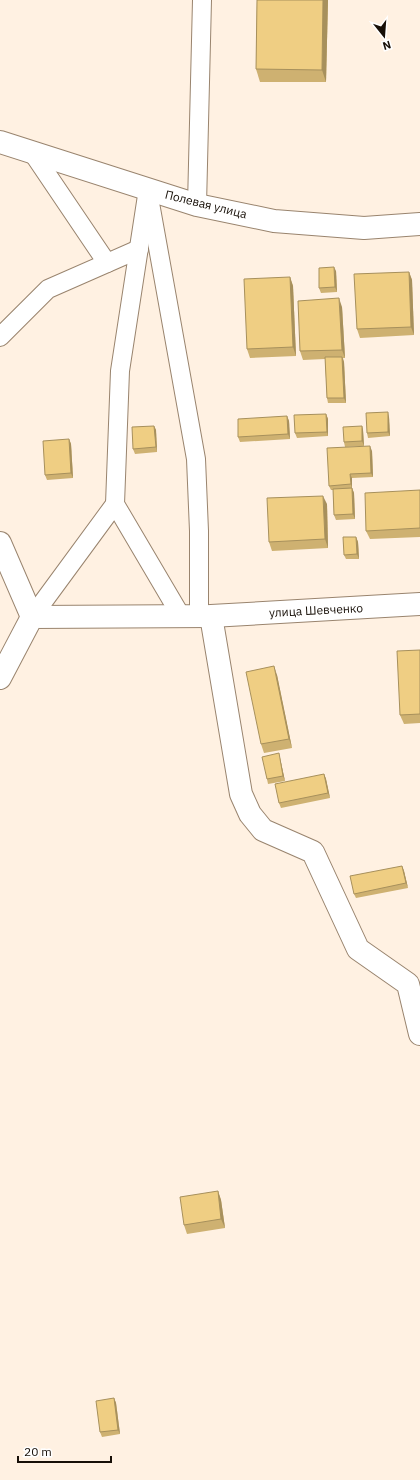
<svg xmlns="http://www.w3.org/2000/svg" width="420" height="1480" font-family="'IBM Plex Sans',sans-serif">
	<rect width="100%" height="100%" fill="#fff1e2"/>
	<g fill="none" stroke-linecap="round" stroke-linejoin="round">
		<g stroke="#99846e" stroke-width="20">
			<g id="lane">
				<path d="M32 152 107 263"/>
				<path d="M148 189 120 371 115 504 181 616"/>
				<path d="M150 203 196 459 199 531V616"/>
				<path d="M197 205 202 0"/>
				<path d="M0 337 48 289 139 249"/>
				<path d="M32 617 115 504"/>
			</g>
		</g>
		<g stroke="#99846e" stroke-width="24">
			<g id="street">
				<path d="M0 543 32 617"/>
				<path d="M211 616 241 794 250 814 263 830 313 852 358 949 408 984 420 1034"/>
				<path d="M0 678 32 617 211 616 420 604"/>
			</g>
		</g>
		<g stroke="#99846e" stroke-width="24">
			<path id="secondary" d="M0 142 197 205 274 221 364 228 420 224"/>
		</g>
		<use href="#lane" stroke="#fff" stroke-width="18"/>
		<use href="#street" stroke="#fff" stroke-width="22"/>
		<use href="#secondary" stroke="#fff" stroke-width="22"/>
	</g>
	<g fill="#ceb171">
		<path d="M257 0H328L326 82H260L256 69Z"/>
		<path d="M336 271 337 292 321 293 319 288Z"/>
		<path d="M409 272 412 280 414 335 360 338 357 329Z"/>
		<path d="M290 277 293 286 296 356 250 358 247 349Z"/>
		<path d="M342 307 345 358H343L344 362 346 403H328L327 398 325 359 303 360 300 351Z"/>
		<path d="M326 414 328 419V436L297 438 295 433Z"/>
		<path d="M287 416 289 421 290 439 240 442 238 437Z"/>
		<path d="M389 417 390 436 368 438 367 433Z"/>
		<path d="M154 426 156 430 157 452 135 454 133 449Z"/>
		<path d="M362 426 363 430 364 446 345 447 344 442Z"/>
		<path d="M69 439 71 444 73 478 47 480 45 475Z"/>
		<path d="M372 451 373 477 352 478V488L354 493 355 519 336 520 334 515 333 490H331L329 486Z"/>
		<path d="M420 490V537L370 539 366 531Z"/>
		<path d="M327 504 328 548 272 551 269 542Z"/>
		<path d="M356 537 358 542 359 559H346L344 555Z"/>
		<path d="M420 650V723L404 724 400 715Z"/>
		<path d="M277 675 292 748 264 753 261 744Z"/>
		<path d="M280 758 285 781 268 784 267 779Z"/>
		<path d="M324 774 326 779 330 798 281 808 279 803Z"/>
		<path d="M402 866 404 871 408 888 356 898 354 894Z"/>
		<path d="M218 1191 221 1200 225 1228 187 1234 184 1225Z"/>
		<path d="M114 1398 116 1403 120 1434 102 1437 100 1432Z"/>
	</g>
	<g fill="#a7905c">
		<path d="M323 0H328L326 82 322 70Z"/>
		<path d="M334 267 336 271 337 292 335 287Z"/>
		<path d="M409 272 412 280 414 335 411 327Z"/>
		<path d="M290 277 293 286 296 356 293 347Z"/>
		<path d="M339 298 342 307 345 358 342 350Z"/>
		<path d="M342 357 344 362 346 403 344 398Z"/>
		<path d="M388 412 389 417 390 436 388 432Z"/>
		<path d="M326 414 328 419V436L327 432Z"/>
		<path d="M287 416 289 421 290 439 288 434Z"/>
		<path d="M154 426 156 430 157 452 156 447Z"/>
		<path d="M362 426 363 430 364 446 362 441Z"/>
		<path d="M69 439 71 444 73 478 71 473Z"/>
		<path d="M370 446 372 451 373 477 371 473Z"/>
		<path d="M350 474 352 478V489L351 484Z"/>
		<path d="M352 488 354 493 355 519 353 514Z"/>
		<path d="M323 496 327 504 328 548 325 539Z"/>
		<path d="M356 537 358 542 359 559 357 554Z"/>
		<path d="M274 666 277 675 292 748 289 739Z"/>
		<path d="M279 753 280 758 285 781 283 776Z"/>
		<path d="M324 774 326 779 330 798 328 793Z"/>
		<path d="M402 866 404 871 408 888 406 883Z"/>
		<path d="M218 1191 221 1200 225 1228 221 1219Z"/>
		<path d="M114 1398 116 1403 120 1434 118 1430Z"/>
	</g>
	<g fill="#efce83" stroke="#a7905c">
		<path d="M257 0H323L322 70 256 69Z"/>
		<path d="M334 267 335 287 319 288V268Z"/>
		<path d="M409 272 411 327 357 329 354 274Z"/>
		<path d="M290 277 293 347 247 349 244 279Z"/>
		<path d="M339 298 342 350 300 351 298 301Z"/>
		<path d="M325 357H342L344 398H327Z"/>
		<path d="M388 412V432L367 433 366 413Z"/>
		<path d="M326 414 327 432 295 433 294 415Z"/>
		<path d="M287 416 288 434 238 437V419Z"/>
		<path d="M154 426 156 447 133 449 132 427Z"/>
		<path d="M362 426V441L344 442 343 427Z"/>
		<path d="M69 439 71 473 45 475 43 441Z"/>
		<path d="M370 446 371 473 350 474 351 484 329 486 327 448Z"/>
		<path d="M352 488 353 514 334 515 333 489Z"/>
		<path d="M420 490V528L366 531 365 493Z"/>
		<path d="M323 496 325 539 269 542 267 498Z"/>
		<path d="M343 537H356L357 554 344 555Z"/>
		<path d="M420 650V714L400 715 397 651Z"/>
		<path d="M274 666 289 739 261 744 246 672Z"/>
		<path d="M279 753 283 776 267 779 262 757Z"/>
		<path d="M324 774 328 793 279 803 275 784Z"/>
		<path d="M402 866 406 883 354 894 350 876Z"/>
		<path d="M218 1191 221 1219 184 1225 180 1197Z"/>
		<path d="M114 1398 118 1430 100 1432 96 1401Z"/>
	</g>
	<g text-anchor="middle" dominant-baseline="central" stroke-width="3.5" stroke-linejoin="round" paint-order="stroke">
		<g font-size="12" fill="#170f07" stroke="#fff">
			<text transform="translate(206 204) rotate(14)">Полевая улица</text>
			<text transform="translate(316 610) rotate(-3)">улица Шевченко</text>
		</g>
	</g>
	<g transform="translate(384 36) rotate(163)" stroke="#ffffff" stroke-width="3" paint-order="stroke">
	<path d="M0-3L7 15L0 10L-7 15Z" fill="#170f07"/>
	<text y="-6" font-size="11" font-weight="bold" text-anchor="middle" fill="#170f07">N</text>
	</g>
	<path d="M18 1456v6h93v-6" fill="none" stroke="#170f07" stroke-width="2"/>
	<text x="24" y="1456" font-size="12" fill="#170f07" stroke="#ffffff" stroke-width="3" paint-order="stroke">20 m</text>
</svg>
